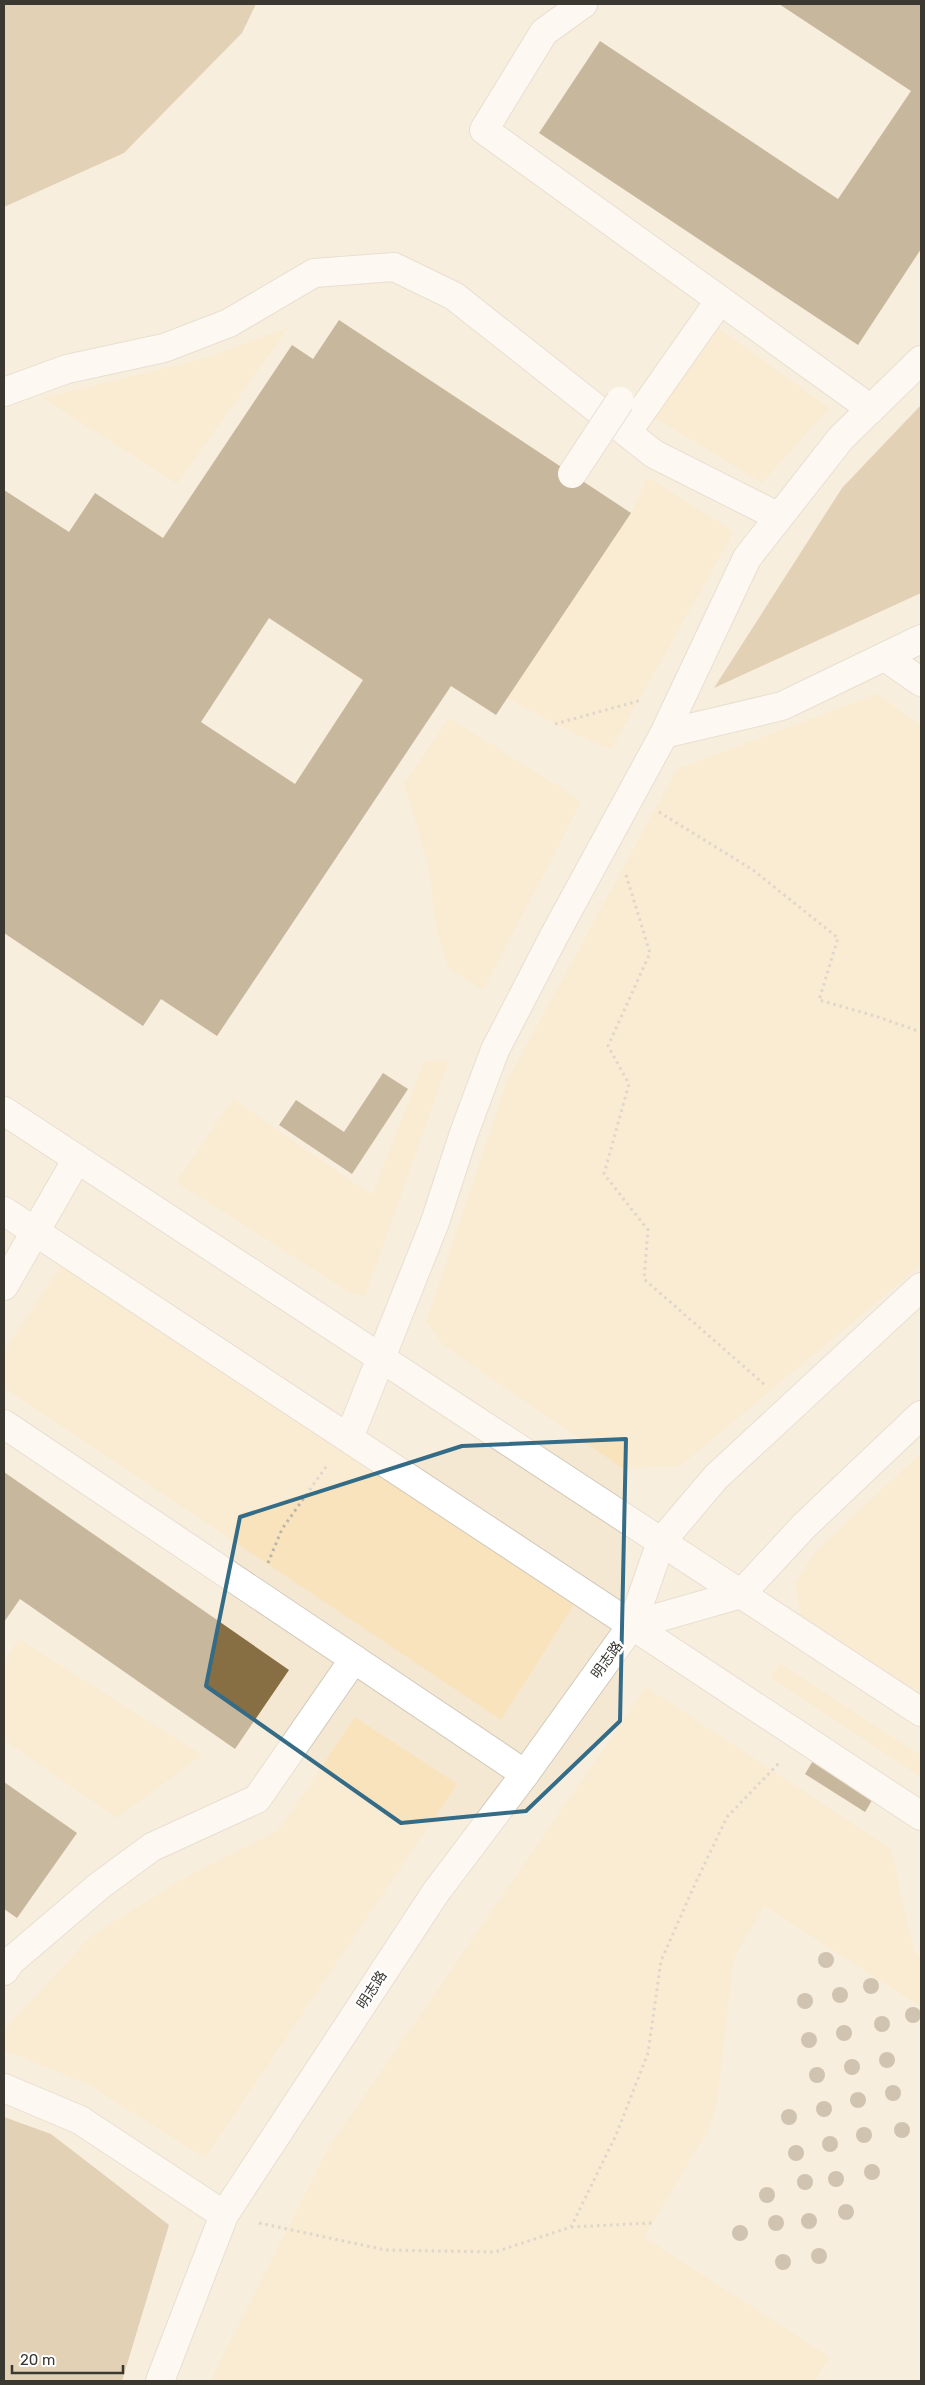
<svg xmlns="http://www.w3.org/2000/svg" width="925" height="2385" font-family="Rubik,'Noto Sans SC',sans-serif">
	<rect width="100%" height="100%" fill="#fcf3e5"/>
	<path fill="#f4e8d2" d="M256 4H921V2381H4V207L124 153 242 33Z"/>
	<g fill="#f9e3bc">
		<path d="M713 324 829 408 762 483 649 414Z"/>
		<path d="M289 327 177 484 43 398 206 358Z"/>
		<path d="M648 477 734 532 611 749 575 734 507 698 631 513Z"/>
		<path d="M877 694 921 726V1265L680 1466 622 1468 443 1345 426 1321 508 1079 677 769Z"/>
		<path d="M449 718 582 801 483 990 448 968 436 928 429 869 404 783Z"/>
		<path d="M449 1060 365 1297 349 1292 176 1182 233 1099 372 1195 424 1062Z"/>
		<path d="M64 1261 582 1592 501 1720 4 1388V1351Z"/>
		<path d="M921 1453V1694L801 1617 795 1583 816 1551Z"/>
		<path d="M19 1639 202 1755 117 1818 4 1740V1661Z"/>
		<path d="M780 1663 921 1756V1777L771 1678Z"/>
		<path d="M646 1687 891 1849 913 1948 921 1960V2007L764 1906 734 1958 716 2108 708 2130 644 2237 830 2357 815 2381H214L213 2375 329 2147Z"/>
		<path d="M355 1717 457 1784 205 2158 87 2084 4 2050V2030L91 1936 189 1875 279 1830Z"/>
	</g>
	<g fill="#c4a97b">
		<path d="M4 4H256L242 33 124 153 4 207Z"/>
		<path d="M921 405V593L714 688 842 488Z"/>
		<path d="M4 2117 51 2134 169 2225 122 2381H4Z"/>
	</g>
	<g fill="#886f43" fill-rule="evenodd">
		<path d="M779 4H921V249L858 345 539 133 600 41 838 199 911 91Z"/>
		<path d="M339 320 631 513 496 715 451 686 217 1036 161 999 143 1026 4 933V490L69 532 95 493 163 538 292 345 313 359ZM269 618 363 680 295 784 201 722Z"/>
		<path d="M383 1073 408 1089 352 1174 279 1125 296 1100 344 1132Z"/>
		<path d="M4 1472 289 1670 235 1749 20 1599 4 1622Z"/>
		<path d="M814 1759 874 1797 865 1812 805 1774Z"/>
		<path d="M4 1782 77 1833 17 1918 4 1909Z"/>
	</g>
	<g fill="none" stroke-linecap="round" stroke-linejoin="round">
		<g stroke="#d1c9bb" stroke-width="30">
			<g id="minor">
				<path d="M583 4 544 32 484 130 871 409"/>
				<path d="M4 392 67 369 164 348 229 323 314 273 394 267 454 296 654 454 779 517"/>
				<path d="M628 431 720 300"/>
				<path d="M885 657 921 682"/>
				<path d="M664 734 782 706 921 639"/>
				<path d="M4 1111 921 1712"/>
				<path d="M4 1211 921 1816"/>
				<path d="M4 1286 77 1159"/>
				<path d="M4 1424 525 1774"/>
				<path d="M349 1438 435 1222 464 1133 495 1050 554 936 664 734 747 558 841 438 921 360"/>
				<path d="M632 1625 741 1594 804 1526 921 1415"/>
				<path d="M4 1971 11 1961 99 1886 152 1847 257 1799 354 1659"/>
				<path d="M4 2088 80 2120 224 2215"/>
				<path d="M160 2381 224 2215 436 1892 525 1774 632 1625 661 1542 716 1477 921 1287"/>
			</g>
		</g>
		<g stroke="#bcb5aa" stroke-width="3" stroke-dasharray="2.5 4" stroke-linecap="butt">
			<path d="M555 724 642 700"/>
			<path d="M659 812 753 870 838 938 819 1000 875 1016 921 1032"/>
			<path d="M626 875 650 953 608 1046 629 1084 604 1174 648 1230 644 1279 765 1385"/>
			<path d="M268 1563 282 1529 328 1464"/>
			<path d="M259 2223 386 2250 495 2252 571 2227 616 2135 648 2053 661 1961 695 1884 727 1817 779 1763"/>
			<path d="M571 2227 652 2223"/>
		</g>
		<use href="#minor" stroke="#fff" stroke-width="28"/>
		<g stroke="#d1c9bb" stroke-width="30" stroke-linecap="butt">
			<path id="minor-bridge" d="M572 474 620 401"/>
		</g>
		<use href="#minor-bridge" stroke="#fff" stroke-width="28"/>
	</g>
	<g fill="#9b8c71">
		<circle cx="826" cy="1960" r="8"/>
		<circle cx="871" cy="1986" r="8"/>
		<circle cx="840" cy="1995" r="8"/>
		<circle cx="805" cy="2001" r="8"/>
		<circle cx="913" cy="2015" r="8"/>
		<circle cx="882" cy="2024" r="8"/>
		<circle cx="844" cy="2033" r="8"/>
		<circle cx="809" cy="2040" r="8"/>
		<circle cx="887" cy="2060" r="8"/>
		<circle cx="852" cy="2067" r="8"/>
		<circle cx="817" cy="2075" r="8"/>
		<circle cx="893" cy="2093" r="8"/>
		<circle cx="858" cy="2100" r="8"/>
		<circle cx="824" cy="2109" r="8"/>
		<circle cx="789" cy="2117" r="8"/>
		<circle cx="902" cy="2130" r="8"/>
		<circle cx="864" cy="2135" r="8"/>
		<circle cx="830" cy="2144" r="8"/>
		<circle cx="796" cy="2153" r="8"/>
		<circle cx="872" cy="2172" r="8"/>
		<circle cx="836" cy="2179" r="8"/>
		<circle cx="805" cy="2182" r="8"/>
		<circle cx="767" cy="2195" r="8"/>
		<circle cx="846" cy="2212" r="8"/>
		<circle cx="809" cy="2221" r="8"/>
		<circle cx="776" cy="2223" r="8"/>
		<circle cx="740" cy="2233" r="8"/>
		<circle cx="819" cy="2256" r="8"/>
		<circle cx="783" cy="2262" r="8"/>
	</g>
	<path d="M0 0H925V2385H0ZM626 1439 620 1721 526 1811 401 1823 206 1686 240 1517 462 1446Z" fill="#fcf3e5" fill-opacity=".55" fill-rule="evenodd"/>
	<path fill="none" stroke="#346b86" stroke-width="4" stroke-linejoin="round" d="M626 1439 620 1721 526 1811 401 1823 206 1686 240 1517 462 1446Z"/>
	<g text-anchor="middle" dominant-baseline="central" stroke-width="5" stroke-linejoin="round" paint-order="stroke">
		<g font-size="14" fill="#3b3832" stroke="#fff">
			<text transform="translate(607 1660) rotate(-54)">明志路</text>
			<text transform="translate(372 1990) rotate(-57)">明志路</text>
		</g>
	</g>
	<rect width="925" height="2385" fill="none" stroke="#3b3832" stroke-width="10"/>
	<path d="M12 2365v8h111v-8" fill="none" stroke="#3b3832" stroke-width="2.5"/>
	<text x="20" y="2365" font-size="15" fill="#3b3832" stroke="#ffffff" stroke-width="4" paint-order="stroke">20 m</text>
</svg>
